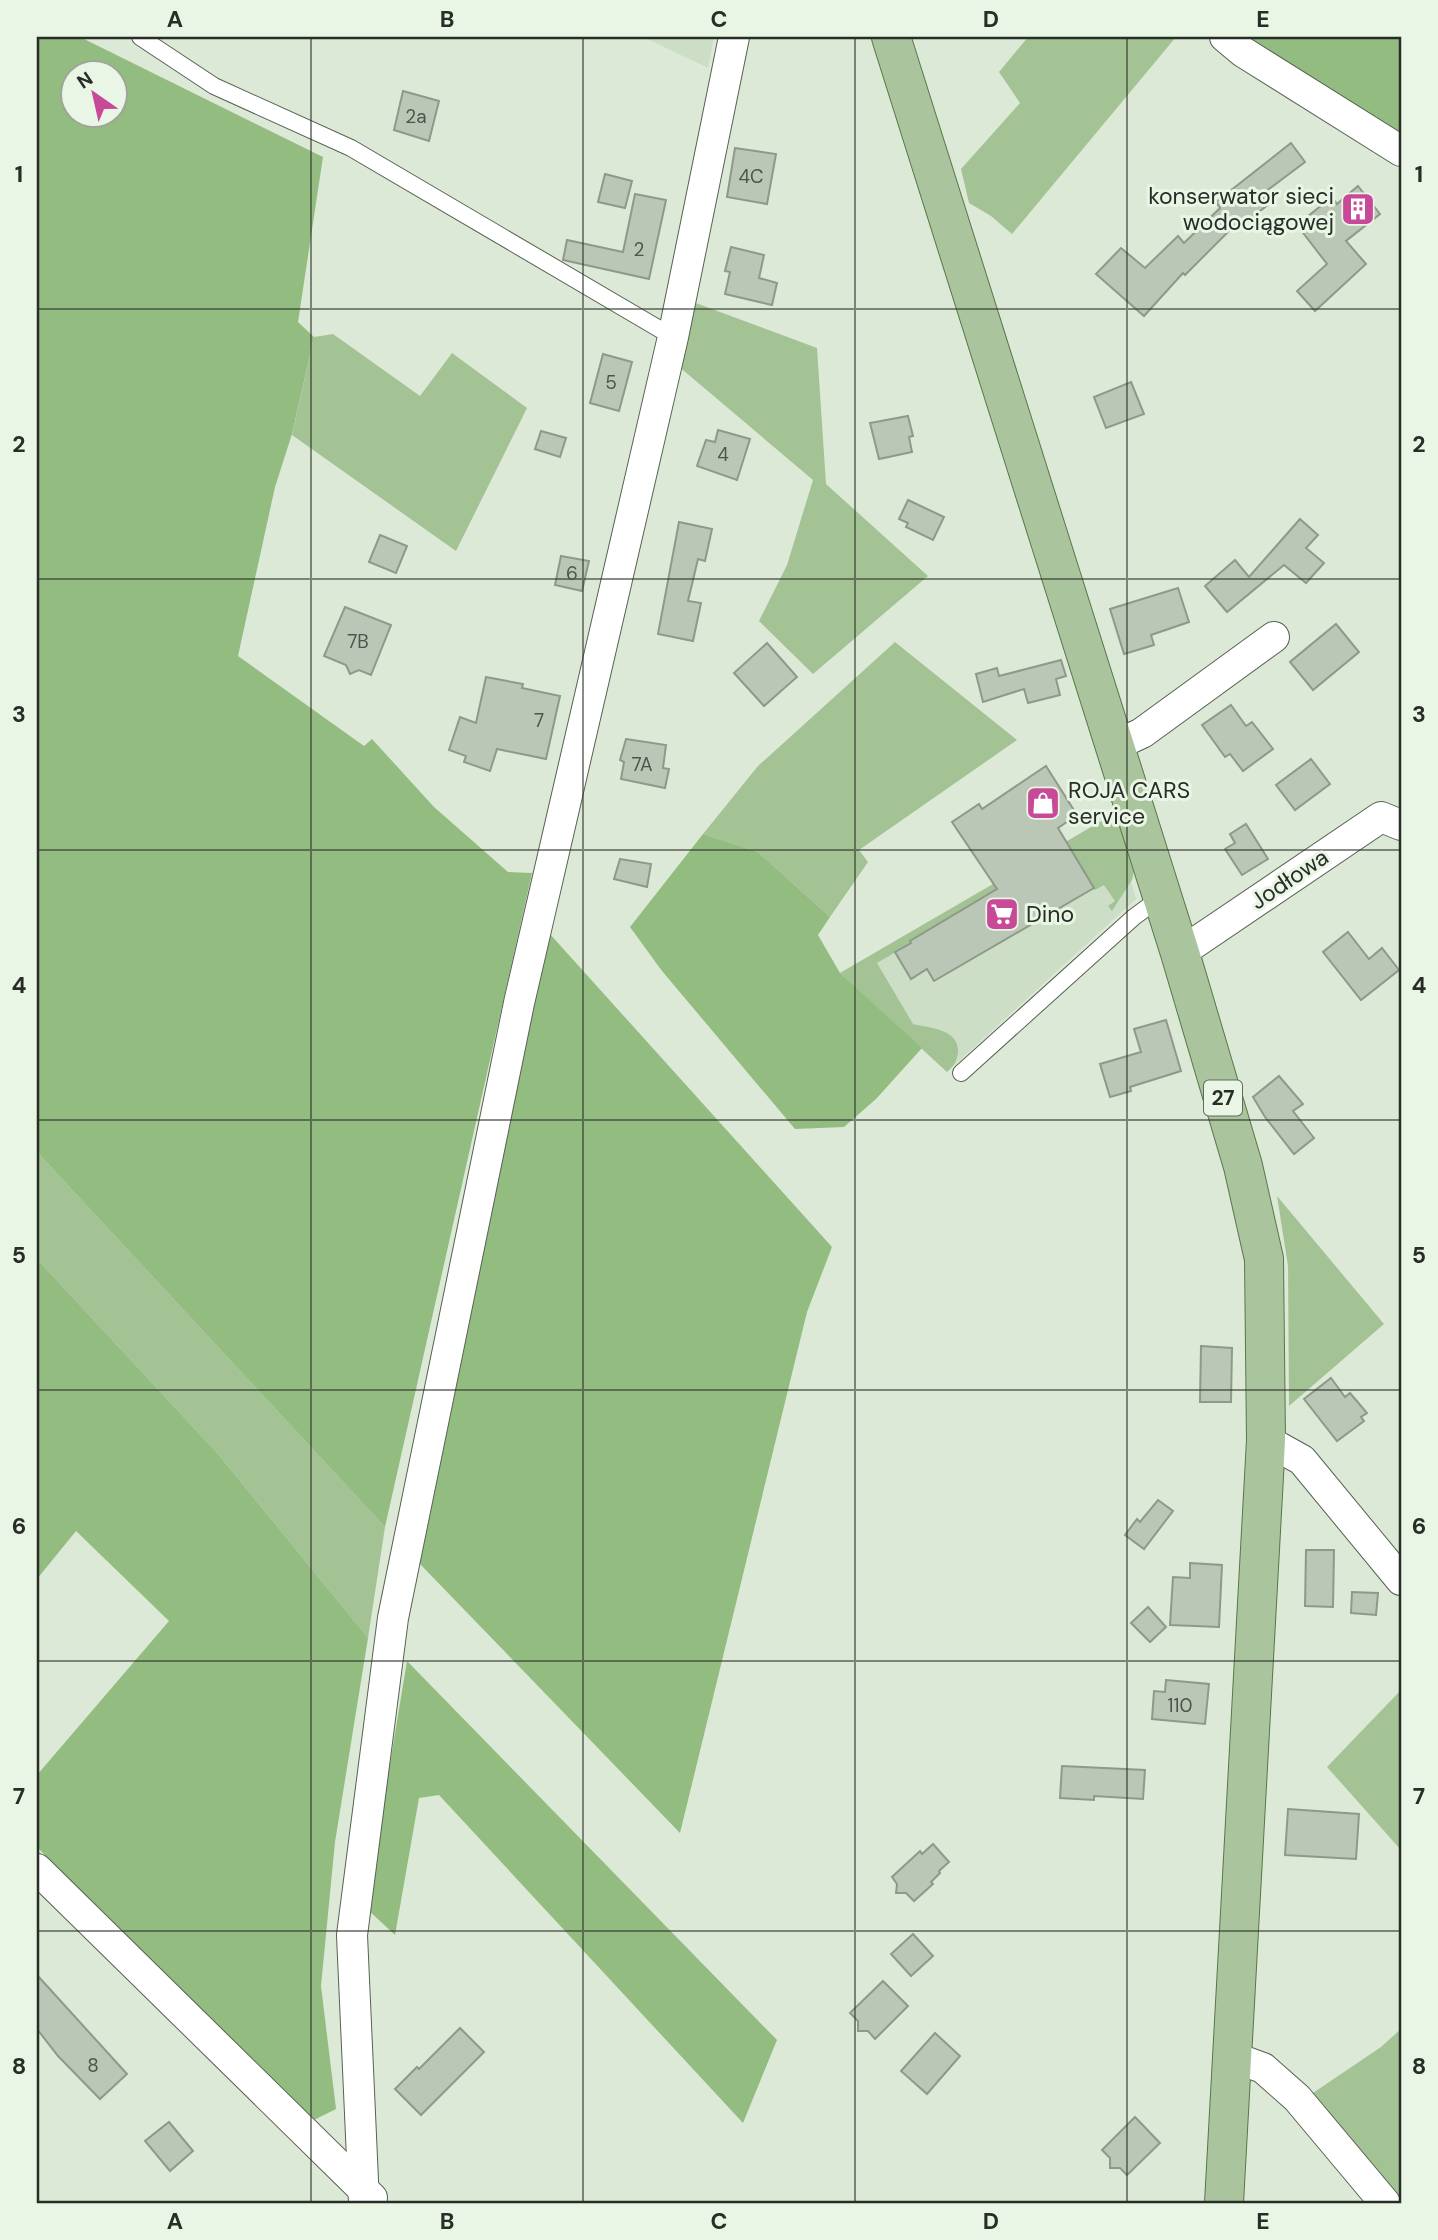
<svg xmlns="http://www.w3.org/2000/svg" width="1438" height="2240" font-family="'DM Sans',sans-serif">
	<rect width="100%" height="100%" fill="#dde9d7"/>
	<g fill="#cddec6">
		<path d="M643 37H714L708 68Z"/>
		<path d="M1112 815 1136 899 947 1072 840 973Z"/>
	</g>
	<g fill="#a3c394">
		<path d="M1028 37H1176L1012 234 991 216 969 203 961 169 1020 103 999 72Z"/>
		<path d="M693 302 817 348 826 484 928 576 813 674 759 621 787 565 813 480 677 365Z"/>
		<path d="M333 334 420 396 452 353 527 408 456 551 292 435 314 337Z"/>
		<path d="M895 642 1017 740 859 850 868 862 830 917 758 852 703 834 758 766Z"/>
		<path d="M1117 812 1134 871 1132 880 1112 911 1108 906 1115 901 1104 885 1095 890 1069 847 910 940 911 943 877 963 913 1024C930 1028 959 1029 958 1052 957 1061 954 1066 947 1072L840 973Z"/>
		<path d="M37 1152 385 1527 368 1638 218 1454 37 1259Z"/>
		<path d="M1277 1196 1384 1324 1289 1406 1288 1266Z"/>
		<path d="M1401 1690V1850L1327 1767Z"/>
		<path d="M1401 2029V2203H1398L1310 2095 1381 2047Z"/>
	</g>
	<g fill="#93bc80" fill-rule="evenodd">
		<path d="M37 37H80L323 157 298 322 314 337 292 434 275 487 238 656 364 746 372 739 434 807 508 872 532 873 385 1527 37 1152ZM74 74H116V116H74Z"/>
		<path d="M1235 37H1401V154Z"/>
		<path d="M703 834 758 852 830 917 818 935 840 973 922 1048 876 1099 844 1127 795 1129 662 971 630 927Z"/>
		<path d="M549 933 832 1247 807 1312 680 1833 420 1564Z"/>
		<path d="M37 1259 218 1454 368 1638 335 1842 321 1986 336 2109 306 2124 37 1847V1775L169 1621 76 1531 37 1579Z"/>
		<path d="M407 1661 777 2040 743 2123 439 1795 419 1798 395 1935 366 1908Z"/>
	</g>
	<g fill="#bbc7b6" stroke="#8e9989" stroke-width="2">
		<path d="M403 91 439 101 429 141 394 130Z"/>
		<path d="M1291 143 1305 162 1261 195 1269 204 1237 229 1234 226 1185 275 1183 273 1144 316 1096 274 1121 248 1145 268 1178 236 1184 243 1220 208 1216 202Z"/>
		<path d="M735 148 776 154 767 204 727 197Z"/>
		<path d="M605 174 632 181 625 208 598 202Z"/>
		<path d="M1358 186 1380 214 1346 241 1366 264 1315 311 1297 291 1327 264 1297 225 1332 197 1337 204Z"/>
		<path d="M635 194 666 200 649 279 563 260 567 240 623 252Z"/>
		<path d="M731 247 764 255 759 278 777 283 772 305 725 294 730 272 725 271Z"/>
		<path d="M603 354 632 362 619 411 590 403Z"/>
		<path d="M1131 382 1144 414 1106 428 1094 397Z"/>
		<path d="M908 416 913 436 909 437 912 452 879 459 870 423Z"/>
		<path d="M718 430 750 439 737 480 697 466 706 440 715 442Z"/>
		<path d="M541 431 566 438 560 457 535 449Z"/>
		<path d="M908 500 944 517 933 540 906 527 908 523 899 519Z"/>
		<path d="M1300 519 1318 535 1306 548 1324 563 1306 583 1284 565 1227 612 1205 586 1235 560 1249 577Z"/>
		<path d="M679 522 712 529 705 561 698 559 688 601 701 603 693 641 658 634Z"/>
		<path d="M380 535 407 546 396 573 369 562Z"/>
		<path d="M561 556 589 561 582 591 555 585Z"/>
		<path d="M1178 588 1189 622 1151 635 1154 645 1124 654 1110 609Z"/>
		<path d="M345 607 391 625 371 675 359 670 350 674 346 665 324 656Z"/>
		<path d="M1336 624 1359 652 1313 690 1290 662Z"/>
		<path d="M767 643 797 677 764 706 734 673Z"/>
		<path d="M1061 660 1066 676 1056 679 1060 695 1028 703 1024 689 983 702 976 674 997 668 999 676Z"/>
		<path d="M486 677 523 684 522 688 560 696 546 759 497 749 490 771 464 762 466 756 449 750 460 717 476 723Z"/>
		<path d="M1231 705 1246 726 1252 722 1273 749 1243 771 1230 754 1225 757 1202 725Z"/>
		<path d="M626 739 666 745 663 768 669 769 665 788 621 779 624 762 620 760Z"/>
		<path d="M1311 759 1330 784 1295 810 1276 785Z"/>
		<path d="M1046 766 1077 815 1058 828 1094 888 934 981 927 969 911 979 895 952 911 943 910 941 997 889 952 822 979 804 982 809Z"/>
		<path d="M1246 824 1268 859 1242 875 1225 849 1235 843 1230 834Z"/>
		<path d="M620 859 651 864 647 887 614 879Z"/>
		<path d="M1348 932 1369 959 1382 948 1399 970 1361 1000 1323 952Z"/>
		<path d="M1166 1020 1181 1071 1130 1087 1131 1091 1110 1097 1100 1064 1141 1052 1134 1029Z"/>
		<path d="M1279 1076 1303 1104 1293 1111 1314 1138 1294 1154 1265 1117 1253 1097Z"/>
		<path d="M1201 1346 1232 1348 1231 1402H1200Z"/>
		<path d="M1331 1378 1345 1397 1350 1393 1367 1413 1361 1417 1364 1421 1337 1441 1304 1399Z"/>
		<path d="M1158 1500 1173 1511 1144 1549 1125 1535 1137 1519 1140 1522Z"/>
		<path d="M1306 1550H1334L1333 1607 1305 1606Z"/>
		<path d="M1190 1563 1222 1565 1219 1627 1170 1625 1173 1577 1190 1578Z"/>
		<path d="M1352 1592 1378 1593 1376 1615 1351 1613Z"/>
		<path d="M1148 1607 1166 1627 1150 1642 1131 1623Z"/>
		<path d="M1166 1680 1209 1684 1205 1724 1152 1719 1154 1691 1165 1692Z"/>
		<path d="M1062 1766 1145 1770 1143 1799 1094 1796V1800L1060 1798Z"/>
		<path d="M1288 1809 1359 1814 1356 1859 1285 1855Z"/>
		<path d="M933 1844 949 1862 939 1871 940 1873 931 1882 933 1884 914 1901 906 1893H896L897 1884 892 1877 920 1851 922 1854Z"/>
		<path d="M913 1934 933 1956 911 1976 891 1954Z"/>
		<path d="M37 1975 127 2074 100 2099 58 2056 37 2029Z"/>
		<path d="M883 1981 908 2006 875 2039 868 2031H858V2021L850 2013Z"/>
		<path d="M460 2028 484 2052 421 2115 395 2089 417 2067 419 2069Z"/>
		<path d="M935 2033 960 2056 927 2094 901 2071Z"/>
		<path d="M1135 2117 1160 2143 1127 2175 1120 2168H1110V2158L1102 2150Z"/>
		<path d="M169 2122 193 2151 170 2171 145 2141Z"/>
	</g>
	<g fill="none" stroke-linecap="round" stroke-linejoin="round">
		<g stroke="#576152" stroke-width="18">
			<g id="service">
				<path d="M140 37 214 86 351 148 673 337"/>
				<path d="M961 1073 1134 917 1149 906 1163 900"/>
			</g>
		</g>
		<g stroke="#576152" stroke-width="32">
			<g id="minor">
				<path d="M1225 37 1243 52 1401 151"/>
				<path d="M1114 746 1142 733 1274 637"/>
				<path d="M1180 953 1381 817 1401 825"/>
				<path d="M1266 1440 1302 1460 1401 1580"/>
				<path d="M37 1869 372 2198"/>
				<path d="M1233 2057 1263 2068 1297 2098 1385 2203"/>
				<path d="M364 2203 352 1935 393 1618 519 1003 673 337 734 37"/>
			</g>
		</g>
		<g stroke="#587749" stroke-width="40">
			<path id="primary" d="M891 37 1180 953 1243 1166 1264 1259 1266 1440 1224 2203"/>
		</g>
		<use href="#service" stroke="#fff" stroke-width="16"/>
		<use href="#minor" stroke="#fff" stroke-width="30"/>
		<use href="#primary" stroke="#aac59d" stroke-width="38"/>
	</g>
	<path fill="none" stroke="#292d27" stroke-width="2" stroke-opacity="0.55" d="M311 37V2203M583 37V2203M855 37V2203M1127 37V2203M37 309H1401M37 579H1401M37 850H1401M37 1120H1401M37 1390H1401M37 1661H1401M37 1931H1401"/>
	<defs>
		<g id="building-square" transform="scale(1.75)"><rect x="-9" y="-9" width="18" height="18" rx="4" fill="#c74997" stroke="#eaf6e5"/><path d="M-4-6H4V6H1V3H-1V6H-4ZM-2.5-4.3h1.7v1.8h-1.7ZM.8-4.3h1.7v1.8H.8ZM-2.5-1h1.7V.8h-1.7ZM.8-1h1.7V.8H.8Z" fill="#fff"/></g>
		<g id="shop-square" transform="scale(1.75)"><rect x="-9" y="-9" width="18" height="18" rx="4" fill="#c74997" stroke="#eaf6e5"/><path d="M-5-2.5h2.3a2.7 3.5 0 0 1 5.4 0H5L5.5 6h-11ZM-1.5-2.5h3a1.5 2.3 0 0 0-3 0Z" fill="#fff"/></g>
		<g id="supermarket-square" transform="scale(1.75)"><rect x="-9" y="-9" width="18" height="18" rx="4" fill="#c74997" stroke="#eaf6e5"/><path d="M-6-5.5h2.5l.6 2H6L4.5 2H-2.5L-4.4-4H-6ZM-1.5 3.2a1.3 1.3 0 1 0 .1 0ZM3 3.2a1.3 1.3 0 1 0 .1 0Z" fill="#fff"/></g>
	</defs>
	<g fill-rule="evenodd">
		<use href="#building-square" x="1358" y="209"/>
		<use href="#shop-square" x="1043" y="803"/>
		<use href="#supermarket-square" x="1002" y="914"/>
	</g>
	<g text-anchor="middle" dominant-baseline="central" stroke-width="6" stroke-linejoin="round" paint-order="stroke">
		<g font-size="19" fill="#4e544b">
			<text x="416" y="116">2a</text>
			<text x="751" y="176">4C</text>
			<text x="639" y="249">2</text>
			<text x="611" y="382">5</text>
			<text x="723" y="454">4</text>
			<text x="572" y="573">6</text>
			<text x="358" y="641">7B</text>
			<text x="539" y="720">7</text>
			<text x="642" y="764">7A</text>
			<text x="1180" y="1705">110</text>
			<text x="93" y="2065">8</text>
		</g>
		<rect fill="#eaf6e5" stroke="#636960" stroke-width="2" x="1204" y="1080.5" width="38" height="35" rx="5"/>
		<g font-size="21" font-weight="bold" fill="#292d27">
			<text x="1223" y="1098">27</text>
		</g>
		<g font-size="23" fill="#292d27" stroke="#eaf6e5" text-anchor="start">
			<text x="1334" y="196" text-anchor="end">konserwator sieci<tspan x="1334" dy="26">wodociągowej</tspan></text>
			<text x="1068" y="790">ROJA CARS<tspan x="1068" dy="26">service</tspan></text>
			<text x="1026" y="914">Dino</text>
		</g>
		<g font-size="23" fill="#292d27" stroke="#eaf6e5">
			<text transform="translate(1289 879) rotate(-34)">Jodłowa</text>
		</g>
	</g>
	<rect width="1438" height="2240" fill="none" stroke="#eaf6e5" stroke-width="77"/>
	<g transform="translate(94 94) rotate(326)"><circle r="33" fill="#eaf6e5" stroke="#9da699" stroke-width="2"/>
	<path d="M0-5L12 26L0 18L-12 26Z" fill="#c74997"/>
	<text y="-10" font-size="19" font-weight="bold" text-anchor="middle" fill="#292d27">N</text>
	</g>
	<rect x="38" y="38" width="1362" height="2164" fill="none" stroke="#292d27" stroke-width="2.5"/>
	<g font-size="23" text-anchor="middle" font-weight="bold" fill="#292d27">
		<text x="175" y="27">A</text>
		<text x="447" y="27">B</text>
		<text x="719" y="27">C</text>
		<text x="991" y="27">D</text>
		<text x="1263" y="27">E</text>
		<text x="19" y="182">1</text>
		<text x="1419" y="182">1</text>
		<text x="19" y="452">2</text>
		<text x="1419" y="452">2</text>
		<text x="19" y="722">3</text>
		<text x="1419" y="722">3</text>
		<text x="19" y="993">4</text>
		<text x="1419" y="993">4</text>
		<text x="19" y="1263">5</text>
		<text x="1419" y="1263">5</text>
		<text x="19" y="1534">6</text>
		<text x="1419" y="1534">6</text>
		<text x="19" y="1804">7</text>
		<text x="1419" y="1804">7</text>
		<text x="19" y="2074">8</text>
		<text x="1419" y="2074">8</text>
		<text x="175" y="2229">A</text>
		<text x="447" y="2229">B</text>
		<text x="719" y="2229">C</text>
		<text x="991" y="2229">D</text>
		<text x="1263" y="2229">E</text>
	</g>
</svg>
